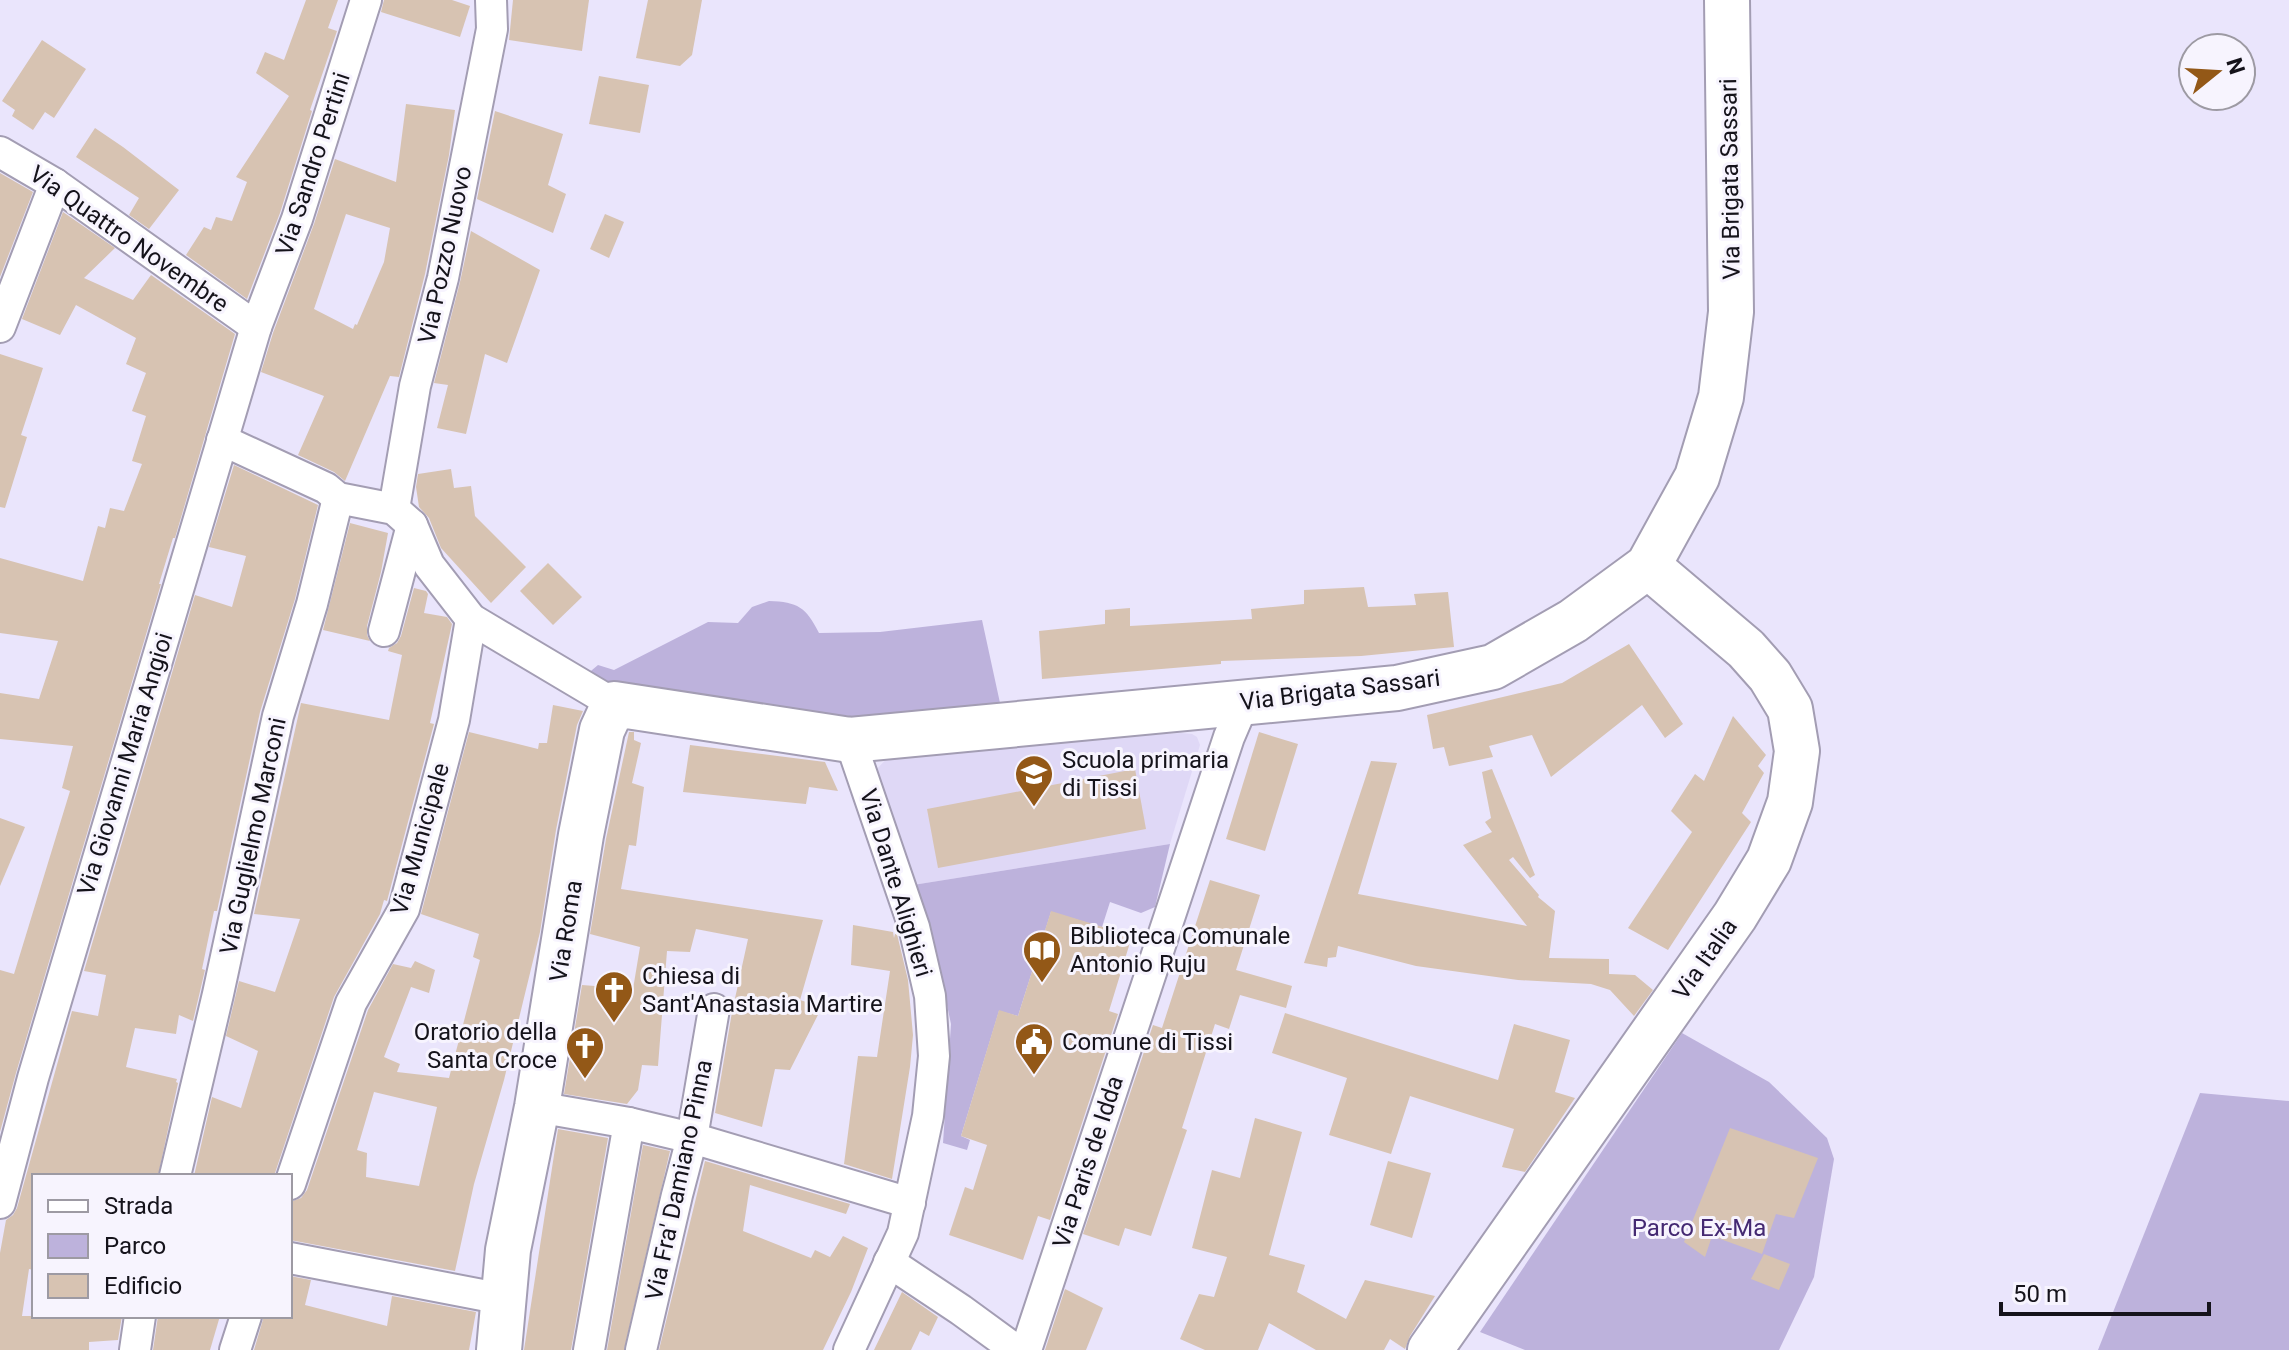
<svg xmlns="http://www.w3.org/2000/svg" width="2289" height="1350" font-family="Roboto,sans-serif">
	<rect width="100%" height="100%" fill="#eae5fc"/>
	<path fill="#dfd8f6" d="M1181 733 1192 734 1197 737 1200 745 1170 844 913 885 874 772 895 750Z"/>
	<g fill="#bdb2dc">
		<path d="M769 601C798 602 806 607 819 633L880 632 982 620 1000 703 922 710 907 722 623 692 585 676 598 665 614 670 708 622 738 623 752 607Z"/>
		<path d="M1170 844 1155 907 1141 913 1110 902 1102 927 1051 912 1018 1016 999 1011 961 1136 970 1140 967 1150 943 1143 951 1024 940 972 913 885Z"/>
		<path d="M1682 1033 1769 1082 1827 1138 1834 1159 1814 1277 1779 1350H1525L1480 1332Z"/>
		<path d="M2200 1093 2289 1101V1350H2098Z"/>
	</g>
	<g fill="#d7c3b2" fill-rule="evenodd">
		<path d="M306 0H338L328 28 337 31 310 110 312 111 280 213 247 299 186 255 204 227 211 230 216 217 232 221 247 182 236 177 289 96 256 73 265 52 284 60Z"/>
		<path d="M384 0H452L470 6 460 37 381 12Z"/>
		<path d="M513 0H589L582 51 509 40Z"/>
		<path d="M648 0H702L692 55 680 66 636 58Z"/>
		<path d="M42 40 86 69 54 118 45 112 33 130 12 116 15 110 2 101Z"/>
		<path d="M599 76 649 85 640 133 589 124Z"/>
		<path d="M406 104 455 110 449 155 425 274 399 377 390 376 345 481 334 472 298 455 324 396 261 372 273 333 314 224 335 159 396 182ZM346 214 390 228 384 262 357 325 355 324 353 329 314 309Z"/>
		<path d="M495 111 563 134 548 185 566 194 553 233 477 199Z"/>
		<path d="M95 128 123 147 179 190 149 229 129 215 139 198 76 157Z"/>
		<path d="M0 173 33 192 0 277Z"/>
		<path d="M63 212 115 248 84 278 133 300 151 275 235 334 175 538H173L159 584H161L16 1073 0 1132V970L14 974 70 791 62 788 73 746 0 739V693L39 699 58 641 0 633V558L83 581 98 526 105 528 110 508 124 511 142 464 132 461 146 416 132 411 146 373 126 364 136 338 76 305 60 335 22 319Z"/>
		<path d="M605 214 624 222 609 258 590 249Z"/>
		<path d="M471 231 540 270 507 363 485 354 466 434 437 428 448 385 434 383 460 282Z"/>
		<path d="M0 354 43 368 21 435 27 437 5 508 0 507Z"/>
		<path d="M234 465 318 505 295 599 260 712 217 911H214L202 969 205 970 193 1021 179 1015 176 1034 135 1028 126 1067 177 1079 176 1082 178 1083 158 1176H34V1270L29 1269 22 1316H122L118 1340 89 1342V1350H0V1253L6 1220 13 1215 17 1208 72 1011 98 1016 106 975 84 971 195 595 232 607 246 556 209 547Z"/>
		<path d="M451 469 454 488 471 486 475 516 526 567 491 603 441 548 429 518 419 507 416 487 418 474Z"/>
		<path d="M350 523 388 533 381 572 367 626V635L370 641 323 630Z"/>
		<path d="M548 563 582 597 553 625 520 591Z"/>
		<path d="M1364 587 1368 607 1416 605 1414 594 1448 592 1454 647 1361 656 1221 661V664L1042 679 1039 631 1105 624V610L1130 608V626L1252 619 1251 609 1304 604V590Z"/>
		<path d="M414 588 426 591 428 594 424 613 447 617 452 624 430 723 434 724 387 901 384 900 380 914 334 997 274 1176H194L212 1097 241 1108 258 1051 226 1036 239 981 275 992 300 919 254 914 301 703 389 720 402 655 388 651 389 648 397 643 401 636Z"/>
		<path d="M1629 644 1683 724 1665 738 1642 705 1551 777 1532 735 1489 746 1493 757 1449 766 1444 747 1433 749 1427 715 1562 683Z"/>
		<path d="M553 705 583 711 577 725 556 830 540 932 504 1080 474 1184 455 1271 290 1240V1202L301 1198 307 1190 368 1010 393 964 411 968 415 961 435 970 429 993 411 987 384 1057 400 1064 397 1072 449 1078 480 960 473 957 479 934 421 914 469 732 538 749 539 743H547ZM374 1092 437 1107 419 1186 366 1177 367 1153 357 1150Z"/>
		<path d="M1733 716 1766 755 1758 766 1764 773 1742 813 1751 822 1668 950 1628 928 1692 832 1671 811 1695 774 1704 781Z"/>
		<path d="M629 732H634V740L641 743 632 783 644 787 636 846 629 845 621 889 823 920 800 1000 822 1007 790 1070 775 1069 762 1127 715 1113 732 1012 748 939 696 929 690 952 667 951 658 1066 642 1065 638 1090 627 1104 564 1094 582 985 633 989 640 947 590 934 606 839Z"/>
		<path d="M1259 732 1298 744 1265 851 1226 839Z"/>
		<path d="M690 745 825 762 838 791 809 787 806 804 683 792Z"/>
		<path d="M1371 761 1397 763 1358 894 1527 926 1463 845 1492 832 1485 822 1491 818 1482 772 1492 769 1535 875 1530 878 1513 857 1509 860 1539 895 1538 897 1555 911 1549 958 1609 959V974L1635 975 1653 990 1634 1016 1610 990 1591 984 1518 980 1416 966 1338 946 1336 957 1328 958 1327 967 1304 963Z"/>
		<path d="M1135 769 1146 829 938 868 927 809Z"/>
		<path d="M0 818 25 827 0 886Z"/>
		<path d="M1210 880 1260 895 1236 970 1292 986 1286 1008 1240 995 1229 1029 1215 1024 1182 1128 1187 1130 1151 1236 1125 1228 1119 1246 1083 1234 1153 1025 1162 1028Z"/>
		<path d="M1051 911 1132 936 1109 1011 1118 1014 1050 1220 1038 1216 1023 1260 949 1235 965 1187 973 1190 987 1145 961 1136 999 1010 1018 1016Z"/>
		<path d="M853 925 893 932 894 938 895 934H897L908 980 913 1035 910 1067 892 1179 844 1164 858 1056 877 1057 890 971 851 965Z"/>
		<path d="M1285 1013 1498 1080 1514 1024 1570 1040 1555 1092 1575 1098 1525 1172 1502 1167 1514 1129 1410 1096 1391 1154 1329 1135 1347 1078 1272 1053Z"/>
		<path d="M1255 1118 1302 1132 1269 1255 1305 1265 1297 1292 1346 1319 1365 1280 1435 1296 1410 1336 1405 1349 1390 1339 1384 1350H1316L1269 1323 1258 1350H1205L1180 1339 1199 1294 1214 1297 1227 1257 1192 1248 1212 1170 1240 1178Z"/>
		<path d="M1730 1128 1818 1158 1794 1218 1776 1214 1762 1254 1712 1236 1705 1257 1684 1242Z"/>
		<path d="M558 1129 608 1138 571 1350H524Z"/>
		<path d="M643 1145 670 1151 624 1350H607Z"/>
		<path d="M705 1161 850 1204 846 1214 750 1185 743 1231 811 1258 815 1250 830 1257 843 1236 868 1248 851 1292 823 1350H659Z"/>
		<path d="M1388 1161 1431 1173 1412 1238 1370 1225Z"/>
		<path d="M1764 1254 1790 1264 1779 1290 1751 1279Z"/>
		<path d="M290 1276 311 1280 305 1305 387 1326 392 1296 476 1312 469 1350H254L264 1316H290Z"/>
		<path d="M1065 1289 1103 1308 1086 1350H1045Z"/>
		<path d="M902 1292 938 1317 929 1336 920 1331 911 1350H874Z"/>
		<path d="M158 1316H220L210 1350H153Z"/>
	</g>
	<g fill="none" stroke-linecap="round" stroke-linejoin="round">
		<g stroke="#a39db3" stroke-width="34">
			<g id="street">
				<path d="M0 152 55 184 256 327"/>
				<path d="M0 327 55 184"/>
				<path d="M222 440 326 488 338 498 394 509 412 525 429 565 471 619 614 704"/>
				<path d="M394 509 415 386 443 278 492 29 491 0"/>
				<path d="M384 631 412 525"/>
				<path d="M537 1107 629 1123 692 1138 910 1203"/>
				<path d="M175 1176 218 994 278 716 312 604 338 498"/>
				<path d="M290 1184 351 1003 404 909 454 720 471 619"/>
				<path d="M0 1203 33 1078 256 327 297 219 366 0"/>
				<path d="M290 1258 503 1299"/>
				<path d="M889 1262 961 1310 1016 1350"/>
				<path d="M135 1350 140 1316"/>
				<path d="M235 1350 246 1316"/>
				<path d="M589 1350 629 1123"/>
				<path d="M641 1350 677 1195 692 1138 714 1009"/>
				<path d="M849 1350 903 1233 928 1116 934 1056 930 996 914 927 850 740"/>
				<path d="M1026 1350 1229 737 1244 702"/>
			</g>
		</g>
		<g stroke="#a39db3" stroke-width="48">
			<g id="secondary">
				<path d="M499 1350 508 1250 537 1107 581 835 602 730 614 704 850 740 1397 688 1493 667 1573 621 1648 566 1697 477 1721 397 1731 312 1727 0"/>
				<path d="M1430 1350 1735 916 1769 860 1790 802 1797 751 1790 709 1770 676 1746 649 1648 566"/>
			</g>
		</g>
		<use href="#street" stroke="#fff" stroke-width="30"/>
		<use href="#secondary" stroke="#fff" stroke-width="44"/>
	</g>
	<defs>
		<g id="school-pin" transform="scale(2)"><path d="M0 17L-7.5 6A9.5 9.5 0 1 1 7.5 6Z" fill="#935817" stroke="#f7f4fe"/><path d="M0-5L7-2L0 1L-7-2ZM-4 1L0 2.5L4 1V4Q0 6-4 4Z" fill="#fff"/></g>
		<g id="library-pin" transform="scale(2)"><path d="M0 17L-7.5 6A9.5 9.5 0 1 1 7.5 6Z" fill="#935817" stroke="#f7f4fe"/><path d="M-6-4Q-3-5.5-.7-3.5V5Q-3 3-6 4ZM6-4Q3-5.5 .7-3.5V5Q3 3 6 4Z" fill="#fff"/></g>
		<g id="church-pin" transform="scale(2)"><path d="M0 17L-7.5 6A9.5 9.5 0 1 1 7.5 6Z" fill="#935817" stroke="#f7f4fe"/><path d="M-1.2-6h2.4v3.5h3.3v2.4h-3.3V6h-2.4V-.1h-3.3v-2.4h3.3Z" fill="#fff"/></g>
		<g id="civic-pin" transform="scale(2)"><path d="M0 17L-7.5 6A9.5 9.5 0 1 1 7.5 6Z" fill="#935817" stroke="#f7f4fe"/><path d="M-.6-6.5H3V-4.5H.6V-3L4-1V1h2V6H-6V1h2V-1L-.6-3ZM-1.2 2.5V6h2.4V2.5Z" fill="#fff"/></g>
	</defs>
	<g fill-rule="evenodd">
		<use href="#school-pin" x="1034" y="774"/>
		<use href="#library-pin" x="1042" y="950"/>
		<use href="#church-pin" x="614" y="990"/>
		<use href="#civic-pin" x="1034" y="1042"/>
		<use href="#church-pin" x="585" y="1046"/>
	</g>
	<g text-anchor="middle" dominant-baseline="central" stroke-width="6" stroke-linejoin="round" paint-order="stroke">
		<g font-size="24" fill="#15131b" stroke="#f7f4fe">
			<text transform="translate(313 164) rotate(-72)">Via Sandro Pertini</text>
			<text transform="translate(1730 179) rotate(-91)">Via Brigata Sassari</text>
			<text transform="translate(129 239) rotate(35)">Via Quattro Novembre</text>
			<text transform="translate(445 255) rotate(-78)">Via Pozzo Nuovo</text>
			<text transform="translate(1340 690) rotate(-7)">Via Brigata Sassari</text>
			<text transform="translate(125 764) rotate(-73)">Via Giovanni Maria Angioi</text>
			<text transform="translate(253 836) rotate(-78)">Via Guglielmo Marconi</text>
			<text transform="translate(420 839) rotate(-74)">Via Municipale</text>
			<text transform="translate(896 883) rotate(73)">Via Dante Alighieri</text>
			<text transform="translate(566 931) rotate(-81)">Via Roma</text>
			<text transform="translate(1705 959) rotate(-55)">Via Italia</text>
			<text transform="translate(1088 1162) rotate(-72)">Via Paris de Idda</text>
			<text transform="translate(679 1180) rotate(-78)">Via Fra' Damiano Pinna</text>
		</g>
		<g font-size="24" fill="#15131b" stroke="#f7f4fe" text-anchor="start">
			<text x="1062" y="760">Scuola primaria<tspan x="1062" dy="28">di Tissi</tspan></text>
			<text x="1070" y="936">Biblioteca Comunale<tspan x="1070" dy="28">Antonio Ruju</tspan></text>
			<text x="642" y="976">Chiesa di<tspan x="642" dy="28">Sant'Anastasia Martire</tspan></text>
			<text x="557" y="1032" text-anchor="end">Oratorio della<tspan x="557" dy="28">Santa Croce</tspan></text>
			<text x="1062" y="1042">Comune di Tissi</text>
		</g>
		<g font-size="24" fill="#442972" stroke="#f7f4fe">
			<text x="1699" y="1228">Parco Ex-Ma</text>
		</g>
	</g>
	<rect x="32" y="1174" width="260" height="144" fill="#f7f4fe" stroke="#9d9aa3" stroke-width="2"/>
	<rect x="48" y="1200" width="40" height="12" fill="#ffffff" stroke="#9d9aa3" stroke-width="2"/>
	<text x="104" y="1214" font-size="24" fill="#15131b">Strada</text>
	<rect x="48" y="1234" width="40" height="24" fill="#bdb2dc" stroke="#9d9aa3" stroke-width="2"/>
	<text x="104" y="1254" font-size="24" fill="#15131b">Parco</text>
	<rect x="48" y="1274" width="40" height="24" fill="#d7c3b2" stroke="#9d9aa3" stroke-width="2"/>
	<text x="104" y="1294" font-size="24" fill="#15131b">Edificio</text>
	<g transform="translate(2217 72) rotate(72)"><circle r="38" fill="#f7f4fe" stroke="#9d9aa3" stroke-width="2"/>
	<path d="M0-6L14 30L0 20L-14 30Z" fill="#935817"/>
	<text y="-12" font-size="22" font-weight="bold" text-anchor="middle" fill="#15131b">N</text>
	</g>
	<path d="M2001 1302v12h208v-12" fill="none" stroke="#15131b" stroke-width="4"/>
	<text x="2013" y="1302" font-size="24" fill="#15131b" stroke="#f7f4fe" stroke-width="6" paint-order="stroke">50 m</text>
</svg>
